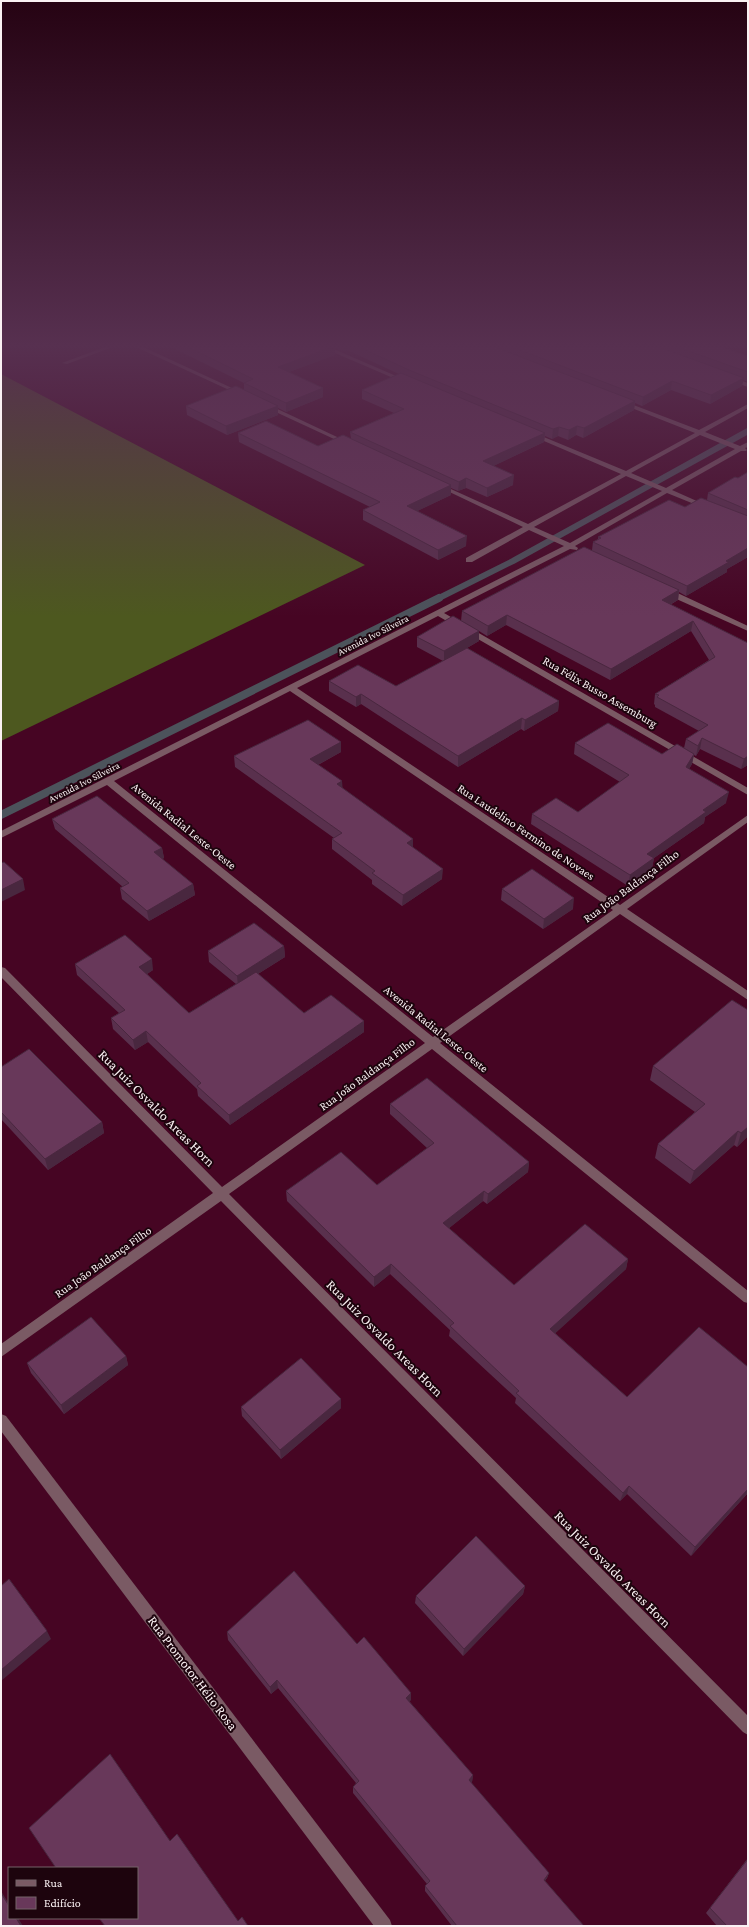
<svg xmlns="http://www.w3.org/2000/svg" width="749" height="1927" font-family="'Crimson Pro',serif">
	<rect width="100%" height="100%" fill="#460523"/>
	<path fill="#4d581f" d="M1 374 365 565 1 741Z"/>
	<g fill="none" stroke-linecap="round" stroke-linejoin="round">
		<path stroke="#4c535b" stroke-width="6" d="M437 599 513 561 748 431"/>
		<path stroke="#4c535b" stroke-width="8" d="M1 815 439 598"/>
		<g fill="#7a5a64" fill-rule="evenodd">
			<path d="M105 347H113L67 364 62 363Z"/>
			<path d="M136 347H143L245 394 240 395Z"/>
			<path d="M321 347H329L410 382 405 383Z"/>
			<path d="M730 377 748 383V387L728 380 727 379Z"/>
			<path d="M619 401H623L699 430 748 404V408L705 432 740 446 748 442V447L745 448 747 450 746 451H741L672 490 708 506V508H704L667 493 575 546 578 548 577 550 570 549 444 613 748 788V795L438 616 297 688 620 905 748 815V822L627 909 748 991V1000L620 914 440 1043 748 1291V1303L744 1302 432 1049 229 1194 748 1716V1735L743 1732 221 1201 1 1357V1344L213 1193 1 977V967L5 968 222 1187 425 1043 107 785 1 838V831L564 546 529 530 472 562H466V558L523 527 437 486 442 485 528 524 621 474 530 435V433H534L626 471 695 433 619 403ZM700 435 735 449 666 488 631 473ZM626 476 662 491 570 543 534 527ZM290 691 613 910 433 1037 114 781Z"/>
			<path d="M265 405H269L352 444 347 445 265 407Z"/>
			<path d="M663 589H669L748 626V631L663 593Z"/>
			<path d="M1 1414 6 1416 390 1920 392 1926H374L1 1431Z"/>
		</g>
	</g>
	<g fill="#59304d">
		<path d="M171 347H721L748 356V382L743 380 742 386 710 404 671 390 642 406 635 403 634 410 583 438 576 435 568 440 558 436 552 439 545 436 544 442 493 466 513 485 487 497 466 488 458 491 451 488V495L417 511 466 546 438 560 363 520V510L370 507 239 442 238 433 318 446 351 439 350 432 394 413 362 399V390L399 374 347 350 344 351 335 348V355L289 372 323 397 286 412 278 408V415L227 435 187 415 186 406 244 390V383Z"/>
		<path d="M748 472V557L727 569V572L686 596 679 592 678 600 670 605 748 643V765L741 769 700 749 696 756 694 755 692 764 689 769 726 803 705 817 704 823 654 858 652 868 628 886 531 824 532 814 578 812 620 782 574 754 575 743 662 754 684 748 686 739 699 731 655 707V705L654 704 655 694 709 660 691 631 610 680 506 625 487 636 479 631V641L467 648 559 701 558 711 524 731 521 729 458 767 361 704 356 707 329 691V681L396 686 443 661 417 647V637L461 621 462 611 592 550 593 542 598 540V537L707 500 708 493 738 478Z"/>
		<path d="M341 742V752L318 765 342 788 413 848 442 879 402 906 372 884V880L332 849V839L334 838 235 767 234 756Z"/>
		<path d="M52 819 162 848 164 858 162 859 193 884 195 895 149 921 122 899 120 888 123 887 55 829Z"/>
		<path d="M502 889 573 909 543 929 501 900Z"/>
		<path d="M284 946 285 957 258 974 304 1013 364 1021V1032L230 1125 198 1096 197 1089 148 1042 135 1050 113 1029 111 1018 119 1013 77 975 75 964 153 970 147 974 189 1013 236 984 209 962 208 951Z"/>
		<path d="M748 1010V1138L747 1137 737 1147 734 1145 690 1184 655 1158 658 1144 695 1112 650 1080 653 1066Z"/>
		<path d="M1 1067 102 1122 104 1133 48 1170 1 1119Z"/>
		<path d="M390 1104 529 1162 528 1172 487 1204 483 1201 449 1228 514 1285 628 1259 626 1269 555 1333 627 1397 748 1367V1493L691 1556 627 1494 620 1501 515 1403 516 1398 449 1336 450 1330 390 1274 374 1287 287 1201 286 1191 377 1185 427 1148 390 1114Z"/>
		<path d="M126 1356 128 1365 64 1414 31 1373 27 1363Z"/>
		<path d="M341 1399V1408L281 1459 242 1416 241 1407Z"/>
		<path d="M525 1586 523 1594 463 1656 415 1603 416 1596Z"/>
		<path d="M227 1632 357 1644 411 1693V1700L409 1701 473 1775 472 1782 471 1783 549 1873 547 1878 545 1881 584 1926H452L425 1891V1886L427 1884 353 1793V1787L356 1783 278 1688 271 1694 228 1640Z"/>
		<path d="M748 1858V1926H717L706 1913Z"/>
	</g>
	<g fill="#49273f">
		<path d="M332 347H335V355L278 376V367Z"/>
		<path d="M344 347H347V350L344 351Z"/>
		<path d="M744 378 742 386 710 404 711 395Z"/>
		<path d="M672 381 671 390 642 406 643 397Z"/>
		<path d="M323 388V397L286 412V403Z"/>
		<path d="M635 401 634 410 583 438 584 428Z"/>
		<path d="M278 406V415L227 435 226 426Z"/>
		<path d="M577 426 576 435 568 440 569 430Z"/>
		<path d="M559 427 558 436 552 439 553 429Z"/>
		<path d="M545 433 544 442 483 471V461Z"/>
		<path d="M514 475 513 485 487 497V488Z"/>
		<path d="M466 478V488L458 491 459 482Z"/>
		<path d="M451 485V495L407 516V506Z"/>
		<path d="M467 536 466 546 438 560V550Z"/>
		<path d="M748 548V557L727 569V572L686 596 687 586 726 561Z"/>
		<path d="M679 590 678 600 660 610 662 600Z"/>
		<path d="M507 615 506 625 487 636 488 626Z"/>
		<path d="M693 621 691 631 610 680 611 669Z"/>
		<path d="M479 631V641L444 661V651Z"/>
		<path d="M361 694V704L356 707V697Z"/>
		<path d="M559 701 558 711 524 731 525 720Z"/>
		<path d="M522 718 521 729 458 767V756Z"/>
		<path d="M702 738 700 749 696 756 698 746Z"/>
		<path d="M341 742V752L310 769V759Z"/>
		<path d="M694 754 692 764 684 777 686 767Z"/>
		<path d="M748 756V765L741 769 744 759Z"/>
		<path d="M342 781 343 792 337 784Z"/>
		<path d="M729 792 726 803 705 817 704 823 654 858 652 868 628 886 630 875 647 854 703 810Z"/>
		<path d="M413 839V849L407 843Z"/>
		<path d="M162 848 164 858 155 863 154 852Z"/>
		<path d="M443 869 442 879 402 906 403 895Z"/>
		<path d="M23 879 25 890 1 902V890Z"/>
		<path d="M193 884 195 895 149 921 147 911Z"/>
		<path d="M574 898 573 909 543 929 544 919Z"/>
		<path d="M284 946 285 957 238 986 237 976Z"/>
		<path d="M152 959 153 970 141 978 139 967Z"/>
		<path d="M364 1021V1032L230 1125 229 1115Z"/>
		<path d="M146 1031 148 1042 135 1050 133 1040Z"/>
		<path d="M102 1122 104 1133 48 1170 45 1159Z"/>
		<path d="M748 1127V1135L747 1137 737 1147 741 1133Z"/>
		<path d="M738 1131 734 1145 690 1184 694 1171Z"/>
		<path d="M529 1162 528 1172 487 1204 488 1194Z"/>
		<path d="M484 1191 483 1201 443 1233V1223Z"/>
		<path d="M628 1259 626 1269 549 1339 550 1329Z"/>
		<path d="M391 1264 390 1274 374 1287V1277Z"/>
		<path d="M126 1356 128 1365 64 1414 61 1405Z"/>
		<path d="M341 1399V1408L281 1459 280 1450Z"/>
		<path d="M629 1486 627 1494 620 1501 623 1493Z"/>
		<path d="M748 1489V1493L691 1556 695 1547Z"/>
		<path d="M525 1586 523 1594 463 1656 464 1649Z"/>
		<path d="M47 1631 51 1639 1 1681V1670Z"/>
		<path d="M277 1680 278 1688 271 1694 270 1687Z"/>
		<path d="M411 1693V1700L406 1705V1698Z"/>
		<path d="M473 1775 472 1782 467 1786 469 1780Z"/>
		<path d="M549 1873 547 1878 541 1885 544 1880Z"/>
		<path d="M1 1891 9 1904V1906L1 1893Z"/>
		<path d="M16 1918H18L23 1926H21Z"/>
	</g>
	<g fill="#68385a" stroke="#49273f">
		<path d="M188 347H332L278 367 323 388 286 403 244 383 253 379Z"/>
		<path d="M359 347H495L635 401 584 428 577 426 569 430 559 427 553 429 409 370Z"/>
		<path d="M512 347H659L744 378 711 395 672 381 643 397Z"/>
		<path d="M677 347H721L748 356V372Z"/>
		<path d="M401 373 545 433 483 461 514 475 487 488 466 478 459 482 350 432 404 409 362 390Z"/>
		<path d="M236 386 278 406 226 426 186 406Z"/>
		<path d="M266 421 318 446 343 435 451 485 407 506 467 536 438 550 363 510 380 502 238 433Z"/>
		<path d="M748 472V510L708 493 735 477 738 478Z"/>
		<path d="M701 498 748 516V548L726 561 729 562 687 586 593 542 601 538 598 537 669 500 685 507Z"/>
		<path d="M584 547 679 590 662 600 748 643V756L744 759 702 738 698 746 686 739 708 725 657 697 659 695 655 694 715 657 693 621 611 669 507 615 488 626 462 611Z"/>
		<path d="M453 616 479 631 444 651 417 637Z"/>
		<path d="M467 648 559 701 525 720 522 718 458 756 361 694 356 697 329 681 358 665 396 686Z"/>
		<path d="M308 720 341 742 310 759 342 781 337 784 413 839 407 843 443 869 403 895 372 873 375 871 332 839 342 833 234 756Z"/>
		<path d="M608 723 662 754 677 744 694 754 686 767 729 792 703 810 706 812 647 854 654 858 630 875 532 814 556 798 578 812 629 775 575 743Z"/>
		<path d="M97 796 162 848 154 852 193 884 147 911 120 888 129 883 52 819Z"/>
		<path d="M4 862 23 879 1 890V863Z"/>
		<path d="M532 869 574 898 544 919 502 889Z"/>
		<path d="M254 923 284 946 237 976 208 951Z"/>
		<path d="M125 935 152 959 139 967 189 1013 256 972 304 1013 331 995 364 1021 229 1115 197 1086 201 1083 146 1031 133 1040 111 1018 125 1010 75 964Z"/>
		<path d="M732 1000 748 1010V1127L741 1133 738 1131 694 1171 658 1144 705 1104 653 1066Z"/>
		<path d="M29 1049 102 1122 45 1159 1 1112V1067Z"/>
		<path d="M427 1078 529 1162 488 1194 484 1191 443 1223 514 1285 585 1224 628 1259 550 1329 627 1397 699 1327 748 1367V1425H747L748 1426V1489L695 1547 629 1486 623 1493 516 1393 519 1391 450 1326 454 1323 391 1264 374 1277 286 1191 341 1152 377 1185 434 1143 390 1104Z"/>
		<path d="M91 1317 126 1356 61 1405 27 1363Z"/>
		<path d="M301 1358 341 1399 280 1450 241 1407Z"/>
		<path d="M476 1536 525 1586 464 1649 416 1596Z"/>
		<path d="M294 1571 357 1644 364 1637 411 1693 406 1698 473 1775 469 1780 549 1873 544 1880 584 1926H457L425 1886 430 1881 353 1787 359 1781 277 1680 270 1687 227 1632Z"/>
		<path d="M9 1579 47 1631 1 1670V1586Z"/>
		<path d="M110 1754 170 1841 177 1834 238 1921 242 1917 248 1926H105L99 1918H137V1868H56L29 1828Z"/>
		<path d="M748 1859V1926H727L710 1908Z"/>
		<path d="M1 1893 9 1906V1918H16L21 1926H1Z"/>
	</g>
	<linearGradient id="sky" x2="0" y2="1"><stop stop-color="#260313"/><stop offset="0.56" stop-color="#573050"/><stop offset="1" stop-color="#573050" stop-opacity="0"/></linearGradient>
	<rect width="749" height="617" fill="url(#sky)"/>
	<g text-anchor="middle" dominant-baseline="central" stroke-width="4" stroke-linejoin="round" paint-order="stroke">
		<g font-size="10" fill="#faf1f3" stroke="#1d040d">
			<text transform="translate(373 635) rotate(-27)">Avenida Ivo Silveira</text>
			<text transform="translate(84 782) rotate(-27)">Avenida Ivo Silveira</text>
		</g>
		<g font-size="12" fill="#faf1f3" stroke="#1d040d">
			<text transform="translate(600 692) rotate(30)">Rua Félix Busso Assemburg</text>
			<text transform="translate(184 826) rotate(39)">Avenida Radial Leste-Oeste</text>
			<text transform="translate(526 832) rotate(34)">Rua Laudelino Fermino de Novaes</text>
			<text transform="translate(631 886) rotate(-36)">Rua João Baldança Filho</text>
			<text transform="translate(436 1029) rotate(39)">Avenida Radial Leste-Oeste</text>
			<text transform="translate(367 1074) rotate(-36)">Rua João Baldança Filho</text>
			<text transform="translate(103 1262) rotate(-35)">Rua João Baldança Filho</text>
		</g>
		<g font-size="14" fill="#faf1f3" stroke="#1d040d">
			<text transform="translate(157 1108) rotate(45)">Rua Juiz Osvaldo Areas Horn</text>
			<text transform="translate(385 1338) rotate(45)">Rua Juiz Osvaldo Areas Horn</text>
			<text transform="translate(613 1569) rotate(45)">Rua Juiz Osvaldo Areas Horn</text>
			<text transform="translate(193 1673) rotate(53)">Rua Promotor Hélio Rosa</text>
		</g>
	</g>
	<rect width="749" height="1927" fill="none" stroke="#faf1f3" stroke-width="4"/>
	<rect x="8" y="1867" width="130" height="52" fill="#1d040d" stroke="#756369"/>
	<rect x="16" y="1880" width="20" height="6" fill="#7a5a64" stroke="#756369"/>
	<text x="44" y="1887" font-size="12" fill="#faf1f3">Rua</text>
	<rect x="16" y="1897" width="20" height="12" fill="#68385a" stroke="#756369"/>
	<text x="44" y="1907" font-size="12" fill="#faf1f3">Edifício</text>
</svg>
